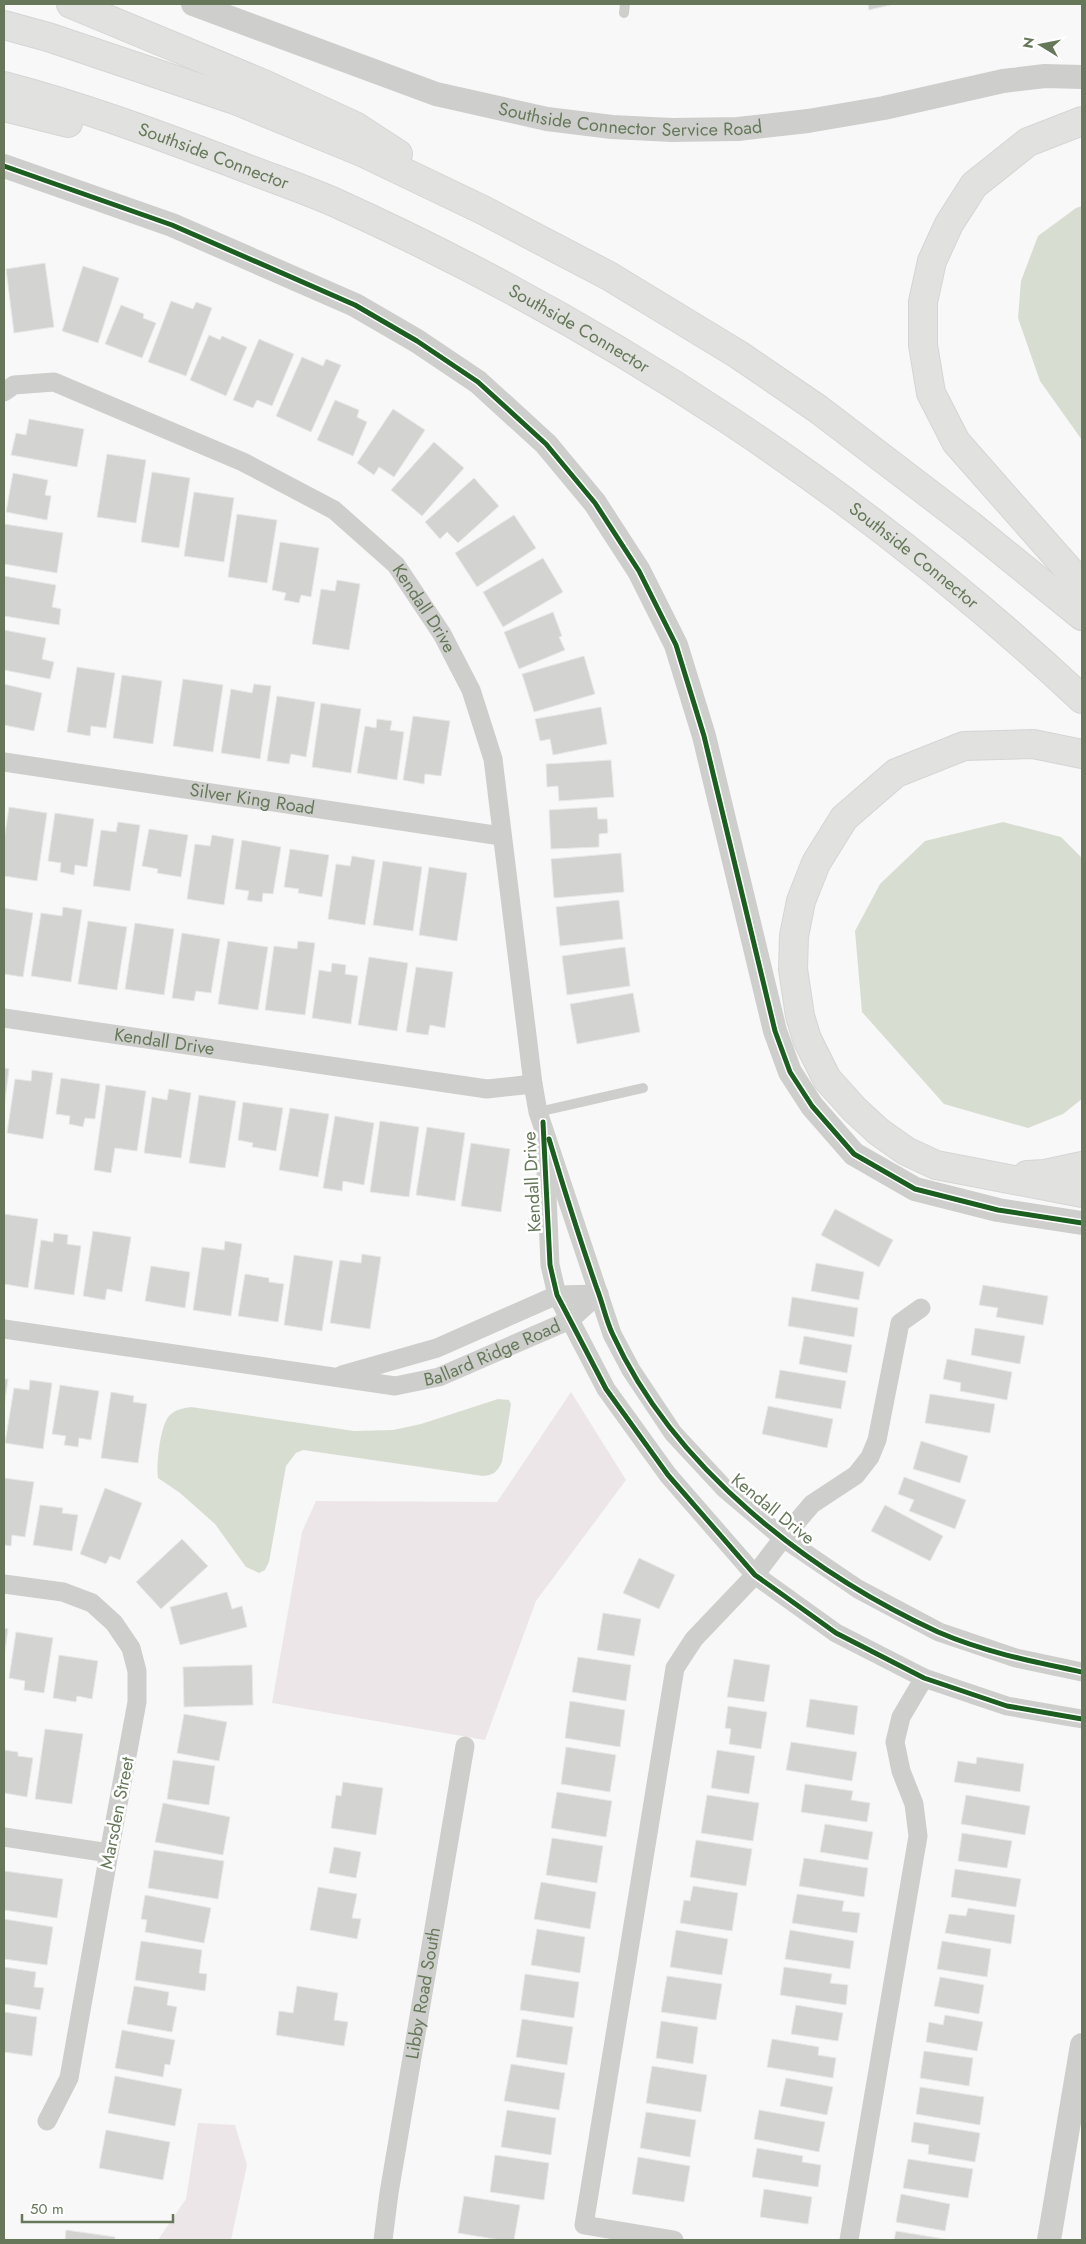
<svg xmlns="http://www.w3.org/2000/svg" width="1086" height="2244" font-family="Jost,sans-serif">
	<rect width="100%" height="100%" fill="#f8f8f8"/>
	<g fill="#ece6e8">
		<path d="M571 1392 626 1480 536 1601 485 1740 272 1703 302 1532 316 1501 497 1502Z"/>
		<path d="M198 2123 235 2125 247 2165 231 2240H158L186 2199Z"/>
	</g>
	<g fill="#d8ddd2">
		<path d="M1082 206V440L1040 381 1018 318 1021 281 1038 236 1076 208Z"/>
		<path d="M1003 822 1061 837 1082 858V1099L1063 1114 1028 1128 944 1104 862 1012 855 931 880 884 925 841Z"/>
		<path d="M498 1399 509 1400 511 1404 502 1462C497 1472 494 1475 483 1476L303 1450 296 1453 286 1466 269 1562 265 1570 259 1573 246 1567 215 1524 180 1493 158 1478C156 1466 160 1426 169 1416 174 1410 183 1408 191 1407L354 1431 393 1430 421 1424Z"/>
	</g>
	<g fill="#d3d4d2" stroke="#e8e8e8">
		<path d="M868 4H894L869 10Z"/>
		<path d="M45 263 54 327 14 333 6 269Z"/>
		<path d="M83 266 119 278 98 343 62 331Z"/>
		<path d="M171 301 193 309 196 302 212 308 186 376 148 362Z"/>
		<path d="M121 305 144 314 143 318 156 323 142 358 105 344Z"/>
		<path d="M209 335 220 340 222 336 247 347 226 396 190 380Z"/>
		<path d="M259 339 294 354 272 406 257 400 253 408 233 400Z"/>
		<path d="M302 357 323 366 326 359 341 365 311 432 276 416Z"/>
		<path d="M335 400 359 410 357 417 367 422 353 456 317 440Z"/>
		<path d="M393 409 425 430 394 477 379 467 374 475 357 463Z"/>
		<path d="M29 419 84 429 77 467 11 455 16 433 26 435Z"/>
		<path d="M434 442 464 468 422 516 391 490Z"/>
		<path d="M107 454 146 460 136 523 97 517Z"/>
		<path d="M152 472 190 478 179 548 141 542Z"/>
		<path d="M13 473 48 480 45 495 51 496 47 520 6 512Z"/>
		<path d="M474 478 499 506 458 543 447 532 440 539 425 522Z"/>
		<path d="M194 492 234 498 224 562 184 556Z"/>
		<path d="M237 514 277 520 267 583 228 577Z"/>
		<path d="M514 515 536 548 477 587 455 553Z"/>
		<path d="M4 524 63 533 57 573 4 564Z"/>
		<path d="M280 542 319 548 311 597 301 595 299 603 284 600 286 593 272 590Z"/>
		<path d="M543 558 563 592 503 627 483 592Z"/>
		<path d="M4 576 56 585 52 607 61 609 59 625 4 616Z"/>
		<path d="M337 580 360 584 349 650 312 644 321 589 335 591Z"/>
		<path d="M553 612 562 636 559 637 565 650 519 669 504 632Z"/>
		<path d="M4 630 46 638 42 659 54 662 50 679 4 670Z"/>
		<path d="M584 656 595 694 534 712 522 674Z"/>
		<path d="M77 667 115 673 106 728 91 726 90 736 67 732Z"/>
		<path d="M122 675 162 681 153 744 113 738Z"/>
		<path d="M183 679 223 685 213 752 173 746Z"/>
		<path d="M4 684 42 693 34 731 4 725Z"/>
		<path d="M254 684 271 686 260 759 221 753 231 689 252 693Z"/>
		<path d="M277 696 315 702 306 757 291 754 289 764 267 761Z"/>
		<path d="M321 703 361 709 351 773 312 767Z"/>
		<path d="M601 707 607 744 553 755 550 739 540 741 535 719Z"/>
		<path d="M413 716 450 721 441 776 425 774 424 784 403 780Z"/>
		<path d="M377 719 392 721 390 730 404 732 397 780 357 773 365 726 376 728Z"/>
		<path d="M611 760 614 797 559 801 558 786 547 787 546 764Z"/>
		<path d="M9 807 47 813 37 881 4 876V840Z"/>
		<path d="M597 807 598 819H607L608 833 599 834V847L551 849 549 810Z"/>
		<path d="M55 813 94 819 87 867 75 865 74 875 60 872 61 863 48 861Z"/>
		<path d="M118 822 140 825 130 891 93 886 101 830 116 832Z"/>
		<path d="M149 829 188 835 181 877 157 873 158 869 142 866Z"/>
		<path d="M212 835 234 839 224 905 187 899 195 844 210 846Z"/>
		<path d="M242 840 281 847 273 894 263 893 262 902 247 900 249 891 235 889Z"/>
		<path d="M290 849 329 855 322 897 298 893 299 889 284 887Z"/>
		<path d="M621 853 624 892 554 898 551 859Z"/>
		<path d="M352 856 375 860 365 925 328 919 336 864 350 866Z"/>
		<path d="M383 861 422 867 413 931 373 925Z"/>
		<path d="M429 867 467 873 457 941 419 935Z"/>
		<path d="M619 900 623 939 560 946 556 907Z"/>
		<path d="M63 907 82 910 71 982 31 976 41 913 62 916Z"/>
		<path d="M4 908 33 913 23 977 4 974Z"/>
		<path d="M88 921 127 927 117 990 78 984Z"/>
		<path d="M135 923 174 929 164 995 125 989Z"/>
		<path d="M182 933 220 939 211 993 196 991 194 1001 172 998Z"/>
		<path d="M228 941 268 947 258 1010 218 1004Z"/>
		<path d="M298 941 315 943 305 1015 265 1010 274 946 297 949Z"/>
		<path d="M625 947 630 986 567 995 562 956Z"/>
		<path d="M369 957 408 963 397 1031 358 1025Z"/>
		<path d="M332 963 346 965 345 974 358 976 351 1024 312 1018 319 970 331 972Z"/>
		<path d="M416 967 453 972 445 1028 430 1025 428 1035 406 1032Z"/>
		<path d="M633 993 640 1032 577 1044 570 1004Z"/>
		<path d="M4 1068 9 1069 4 1108Z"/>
		<path d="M32 1070 53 1073 43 1139 7 1133 15 1079 31 1081Z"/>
		<path d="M61 1078 100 1084 95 1119 85 1118 83 1127 69 1124 70 1116 56 1114Z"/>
		<path d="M106 1085 146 1091 137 1151 115 1148 111 1173 94 1170Z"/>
		<path d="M169 1089 191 1093 181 1158 144 1153 152 1097 167 1100Z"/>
		<path d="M199 1095 236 1101 225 1168 189 1163Z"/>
		<path d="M243 1102 283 1108 276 1151 252 1147 253 1143 238 1140Z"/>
		<path d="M290 1108 329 1114 318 1177 279 1170Z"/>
		<path d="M335 1116 374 1123 364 1185 343 1181 342 1191 323 1188Z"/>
		<path d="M380 1121 419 1127 409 1197 370 1192Z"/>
		<path d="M427 1127 465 1133 455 1201 416 1195Z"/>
		<path d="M471 1143 510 1149 501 1212 461 1206Z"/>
		<path d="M835 1209 893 1240 879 1267 821 1235Z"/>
		<path d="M4 1214 38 1219 28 1288 4 1284Z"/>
		<path d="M93 1231 131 1237 122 1292 107 1289 105 1300 83 1296Z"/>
		<path d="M54 1233 68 1235 67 1244 81 1246 74 1295 34 1289 41 1240 53 1242Z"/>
		<path d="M225 1241 242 1244 231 1316 193 1310 202 1247 224 1250Z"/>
		<path d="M362 1254 381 1257 370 1329 330 1323 340 1260 361 1263Z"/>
		<path d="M294 1255 333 1261 322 1331 284 1325Z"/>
		<path d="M816 1263 864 1272 859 1300 811 1291Z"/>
		<path d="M151 1266 190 1272 185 1308 145 1301Z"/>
		<path d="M245 1274 269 1278V1282L284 1284 278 1322 238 1316Z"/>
		<path d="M983 1285 1048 1296 1043 1325 996 1317 998 1308 979 1305Z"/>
		<path d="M792 1297 858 1308 854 1337 788 1326Z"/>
		<path d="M975 1328 1025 1336 1020 1364 971 1355Z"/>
		<path d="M804 1336 852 1345 847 1373 799 1364Z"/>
		<path d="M947 1359 1012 1372 1007 1400 960 1391 961 1383 943 1379Z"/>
		<path d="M780 1370 846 1381 841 1409 775 1398Z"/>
		<path d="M4 1379H8L4 1407Z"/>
		<path d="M30 1380 52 1383 43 1449 5 1443 14 1388 29 1390Z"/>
		<path d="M60 1385 99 1391 91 1440 79 1438 78 1447 64 1445 66 1436 52 1434Z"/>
		<path d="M111 1392 134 1396 133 1402 147 1404 138 1463 101 1458Z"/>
		<path d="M930 1394 995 1404 990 1433 925 1423Z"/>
		<path d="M768 1406 833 1419 827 1448 762 1434Z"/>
		<path d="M921 1441 968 1456 960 1483 913 1469Z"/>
		<path d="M904 1477 966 1500 955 1529 909 1511 914 1500 898 1494Z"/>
		<path d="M4 1478 34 1482 25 1537 12 1535 11 1546 4 1545Z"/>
		<path d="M105 1488 142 1503 120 1560 110 1556 106 1564 80 1554Z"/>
		<path d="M40 1505 63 1508 62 1513 78 1515 72 1551 33 1545Z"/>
		<path d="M885 1505 943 1536 930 1561 871 1531Z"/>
		<path d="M182 1539 208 1566 161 1609 136 1582Z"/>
		<path d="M639 1558 675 1575 659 1609 623 1593Z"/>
		<path d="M227 1592 232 1609 242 1606 247 1627 180 1645 170 1607Z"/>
		<path d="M603 1613 641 1619 634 1656 597 1650Z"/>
		<path d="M4 1628 8 1629 4 1657Z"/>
		<path d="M16 1632 53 1638 44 1693 24 1690 25 1681 9 1678Z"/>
		<path d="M59 1655 98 1661 92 1699 77 1696 76 1702 53 1698Z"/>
		<path d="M578 1657 631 1665 626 1701 572 1692Z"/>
		<path d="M734 1659 770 1665 764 1702 727 1697Z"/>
		<path d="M252 1665 253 1705 184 1707 183 1667Z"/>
		<path d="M810 1699 858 1706 854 1735 806 1727Z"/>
		<path d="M570 1701 625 1710 620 1747 565 1738Z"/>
		<path d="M728 1706 767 1712 761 1749 729 1744 731 1729 725 1728Z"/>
		<path d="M184 1714 227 1722 219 1761 177 1753Z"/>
		<path d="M45 1729 83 1734 72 1804 35 1799Z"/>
		<path d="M791 1742 857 1752 852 1781 786 1770Z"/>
		<path d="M566 1747 616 1755 610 1792 561 1784Z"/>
		<path d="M4 1750 18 1752V1756L33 1758 27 1797 4 1793Z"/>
		<path d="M717 1750 755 1756 749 1794 711 1788Z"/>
		<path d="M977 1757 1024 1764 1020 1792 954 1782 958 1761 976 1764Z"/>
		<path d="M173 1760 215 1766 209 1805 167 1799Z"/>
		<path d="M343 1782 383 1788 376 1835 331 1828 336 1795 341 1796Z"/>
		<path d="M805 1784 853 1791 851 1800 870 1803 867 1822 801 1812Z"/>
		<path d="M557 1792 612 1801 606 1837 551 1828Z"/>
		<path d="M707 1795 759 1803 753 1841 701 1833Z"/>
		<path d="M966 1795 1030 1806 1025 1835 961 1824Z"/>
		<path d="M163 1803 230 1817 223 1855 155 1842Z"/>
		<path d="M825 1824 873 1832 868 1860 820 1852Z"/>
		<path d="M962 1833 1012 1841 1007 1868 958 1861Z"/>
		<path d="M552 1838 603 1846 597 1883 546 1875Z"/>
		<path d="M696 1840 752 1849 746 1886 690 1877Z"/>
		<path d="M334 1847 361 1852 356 1878 329 1873Z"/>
		<path d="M154 1850 224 1861 218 1899 148 1888Z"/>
		<path d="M804 1858 868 1868 864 1897 799 1886Z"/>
		<path d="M955 1869 1021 1879 1016 1907 951 1897Z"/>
		<path d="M4 1871 63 1879 57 1918 4 1910Z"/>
		<path d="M541 1882 596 1892 590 1929 534 1919Z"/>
		<path d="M693 1886 738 1893 732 1931 680 1923 684 1900 690 1901Z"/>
		<path d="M318 1887 357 1894 352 1918 361 1919 357 1939 310 1930Z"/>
		<path d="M797 1894 844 1901 842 1911 860 1913 857 1933 792 1923Z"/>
		<path d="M145 1895 211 1908 204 1943 145 1932 147 1920 141 1919Z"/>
		<path d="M968 1908 1015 1915 1011 1944 945 1933 949 1914 966 1916Z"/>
		<path d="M4 1919 53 1927 47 1965 4 1959Z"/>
		<path d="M537 1929 585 1937 580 1973 531 1965Z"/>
		<path d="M676 1930 728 1939 722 1975 670 1967Z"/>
		<path d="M790 1930 854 1941 850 1969 785 1959Z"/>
		<path d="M141 1941 202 1950 199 1973 207 1974 205 1991 135 1980Z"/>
		<path d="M942 1941 991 1949 987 1977 937 1969Z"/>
		<path d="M4 1967 36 1972 34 1987 44 1988 40 2010 4 2004Z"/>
		<path d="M784 1967 832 1974 830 1983 848 1985 846 2005 780 1995Z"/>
		<path d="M525 1974 579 1982 574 2018 520 2010Z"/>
		<path d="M667 1976 722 1984 716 2020 661 2012Z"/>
		<path d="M940 1977 984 1985 979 2014 934 2006Z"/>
		<path d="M134 1986 169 1992 167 2005 177 2007 172 2032 127 2024Z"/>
		<path d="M297 1986 338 1993 334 2020 348 2022 344 2046 276 2035 279 2011 293 2013Z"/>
		<path d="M796 2005 843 2013 838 2041 791 2034Z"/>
		<path d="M4 2012 37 2017 32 2056 4 2052Z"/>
		<path d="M945 2015 983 2022 977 2051 926 2042 929 2022 943 2025Z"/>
		<path d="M522 2019 573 2027 567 2065 516 2057Z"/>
		<path d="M661 2021 698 2027 693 2064 656 2058Z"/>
		<path d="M122 2030 175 2040 170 2065 165 2064 163 2077 115 2068Z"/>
		<path d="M772 2039 819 2047 818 2055 836 2058 833 2078 767 2067Z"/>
		<path d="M924 2051 973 2058 969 2086 920 2078Z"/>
		<path d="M511 2064 565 2073 559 2110 504 2101Z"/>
		<path d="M652 2066 707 2075 701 2112 646 2103Z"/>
		<path d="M115 2076 182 2089 175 2126 108 2113Z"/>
		<path d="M786 2078 833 2087 827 2115 780 2106Z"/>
		<path d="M920 2087 984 2097 980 2125 916 2114Z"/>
		<path d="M507 2110 556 2118 551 2155 501 2147Z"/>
		<path d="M759 2110 825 2122 819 2152 754 2139Z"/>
		<path d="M646 2112 696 2120 690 2157 640 2148Z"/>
		<path d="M914 2122 980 2133 975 2162 928 2154 929 2145 911 2142Z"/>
		<path d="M106 2130 170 2142 163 2180 99 2168Z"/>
		<path d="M757 2148 803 2156 802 2162 821 2165 818 2187 752 2177Z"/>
		<path d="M495 2155 549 2163 544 2200 490 2192Z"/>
		<path d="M638 2157 690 2166 684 2202 632 2194Z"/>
		<path d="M908 2159 973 2169 968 2198 903 2188Z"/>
		<path d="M764 2189 812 2197 808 2224 760 2217Z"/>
		<path d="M901 2194 950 2204 945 2231 896 2222Z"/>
		<path d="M464 2196 520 2205 514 2240H500L458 2233Z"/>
		<path d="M66 2230 115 2237V2240H65Z"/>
		<path d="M896 2231 950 2240H894Z"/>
	</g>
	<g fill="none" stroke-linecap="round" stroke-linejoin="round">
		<g stroke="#d4d5d4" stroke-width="30">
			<g id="motorway">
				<path d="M71 4 266 85 355 126 398 154"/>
				<path d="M4 25 48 37 235 100 364 153 483 210 609 276 739 355 818 409 970 525 1082 616"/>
				<path id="s7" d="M4 86C81 106 156 134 230 162 265 176 302 188 336 203 610 327 863 494 1082 699"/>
				<path d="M4 107 68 123"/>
				<path d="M1082 121 1028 142 974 185 949 224 932 261 923 302V345L931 393 956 442 1082 585"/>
				<path d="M1082 754 1033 744 964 746 896 773 844 818 816 863 801 901 794 936 793 969 800 1016 807 1039 827 1079 855 1110 879 1132 906 1151 936 1165 1082 1193"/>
				<path d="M1027 1175 1045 1174 1082 1166"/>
			</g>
		</g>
		<g stroke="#cecfcd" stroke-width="10">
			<path d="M624 13 625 4"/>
			<path d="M538 1112 643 1088"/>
		</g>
		<g stroke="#cecfcd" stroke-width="19">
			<path id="s1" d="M4 392 14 385 54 382 243 462 334 510 396 565 442 634 471 690 493 759 533 1084 538 1112 612 1334 631 1370 673 1433 725 1489 783 1538 858 1589 939 1632 1016 1658 1082 1672"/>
			<path id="s2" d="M4 762 501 836"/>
			<path id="s3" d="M4 1018 487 1089 533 1084"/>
			<path d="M545 1148 550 1265 557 1295 606 1389 668 1475 755 1575 836 1633 924 1678 1007 1706 1082 1719"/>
			<path id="s4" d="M4 1329 395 1386 439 1377 570 1320 599 1294"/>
			<path d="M342 1375 437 1348 557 1295 599 1294"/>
			<path d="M4 1584 63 1592 92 1603 114 1623 131 1648 137 1671V1702L109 1853 69 2078 47 2121"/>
			<path d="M4 1837 109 1853"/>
			<path id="s5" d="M383 2240 389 2193 465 1746"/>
			<path d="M674 2240 584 2225 675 1668 694 1639 755 1575 783 1538 812 1504 856 1475 870 1457 877 1440 900 1323 921 1308"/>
			<path d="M849 2240 918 1836 914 1804 901 1771 895 1742 901 1717 924 1678"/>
		</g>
		<g stroke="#cecfcd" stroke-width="24">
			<path id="s6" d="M193 4 436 94 547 119 612 127 672 130 738 129 808 121 884 108 1003 81 1045 76 1082 77"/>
			<path d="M4 166 172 225 355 305 417 341 478 382 546 444 595 503 639 571 676 645 704 736 775 1031 790 1072 812 1106 854 1154 915 1189 998 1210 1082 1223"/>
			<path d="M1049 2240 1082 2045"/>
		</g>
		<use href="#motorway" stroke="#e1e2e0" stroke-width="28"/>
		<g stroke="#fff" stroke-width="8">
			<g id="cycleway">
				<path d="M4 166 172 225 355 305 417 341 478 382 546 444 595 503 639 571 676 645 704 736 775 1031 790 1072 812 1106 854 1154 915 1189 998 1210 1082 1223"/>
				<path d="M543 1122 550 1265 557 1295 606 1389 668 1475 755 1575 836 1633 924 1678 1007 1706 1082 1719"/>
				<path d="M549 1139C564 1189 580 1240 597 1289 603 1304 606 1321 613 1335 674 1468 808 1572 938 1632 984 1652 1034 1662 1082 1672"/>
			</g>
		</g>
		<use href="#cycleway" stroke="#1b5e20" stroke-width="5"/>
	</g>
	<g text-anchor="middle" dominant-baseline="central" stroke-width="5" stroke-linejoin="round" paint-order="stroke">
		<g font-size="18" fill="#67785a" stroke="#fff">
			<text stroke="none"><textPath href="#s6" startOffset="456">Southside Connector Service Road</textPath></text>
			<text stroke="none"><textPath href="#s7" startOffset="221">Southside Connector</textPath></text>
			<text stroke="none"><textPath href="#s7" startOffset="626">Southside Connector</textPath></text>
			<text stroke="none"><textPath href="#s7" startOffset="1031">Southside Connector</textPath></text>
			<text stroke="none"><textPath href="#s1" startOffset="495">Kendall Drive</textPath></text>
			<text stroke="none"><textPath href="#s2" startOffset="251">Silver King Road</textPath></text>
			<text stroke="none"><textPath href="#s3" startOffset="162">Kendall Drive</textPath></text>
			<text transform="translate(532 1182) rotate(-93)">Kendall Drive</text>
			<text stroke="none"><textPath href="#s4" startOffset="498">Ballard Ridge Road</textPath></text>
			<text transform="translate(773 1509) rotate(39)">Kendall Drive</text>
			<text transform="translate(117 1813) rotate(-79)">Marsden Street</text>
			<text stroke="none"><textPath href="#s5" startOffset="250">Libby Road South</textPath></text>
		</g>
	</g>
	<rect width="1086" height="2244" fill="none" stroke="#67785a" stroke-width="10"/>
	<g transform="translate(1041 45) rotate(280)" stroke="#ffffff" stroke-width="4" paint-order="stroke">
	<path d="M0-4L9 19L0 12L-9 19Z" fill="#67785a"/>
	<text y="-8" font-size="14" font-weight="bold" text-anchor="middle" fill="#67785a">N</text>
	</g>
	<path d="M22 2214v8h151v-8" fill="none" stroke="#67785a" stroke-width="2.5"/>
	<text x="30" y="2214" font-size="15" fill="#67785a" stroke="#ffffff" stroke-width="4" paint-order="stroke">50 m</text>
</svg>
